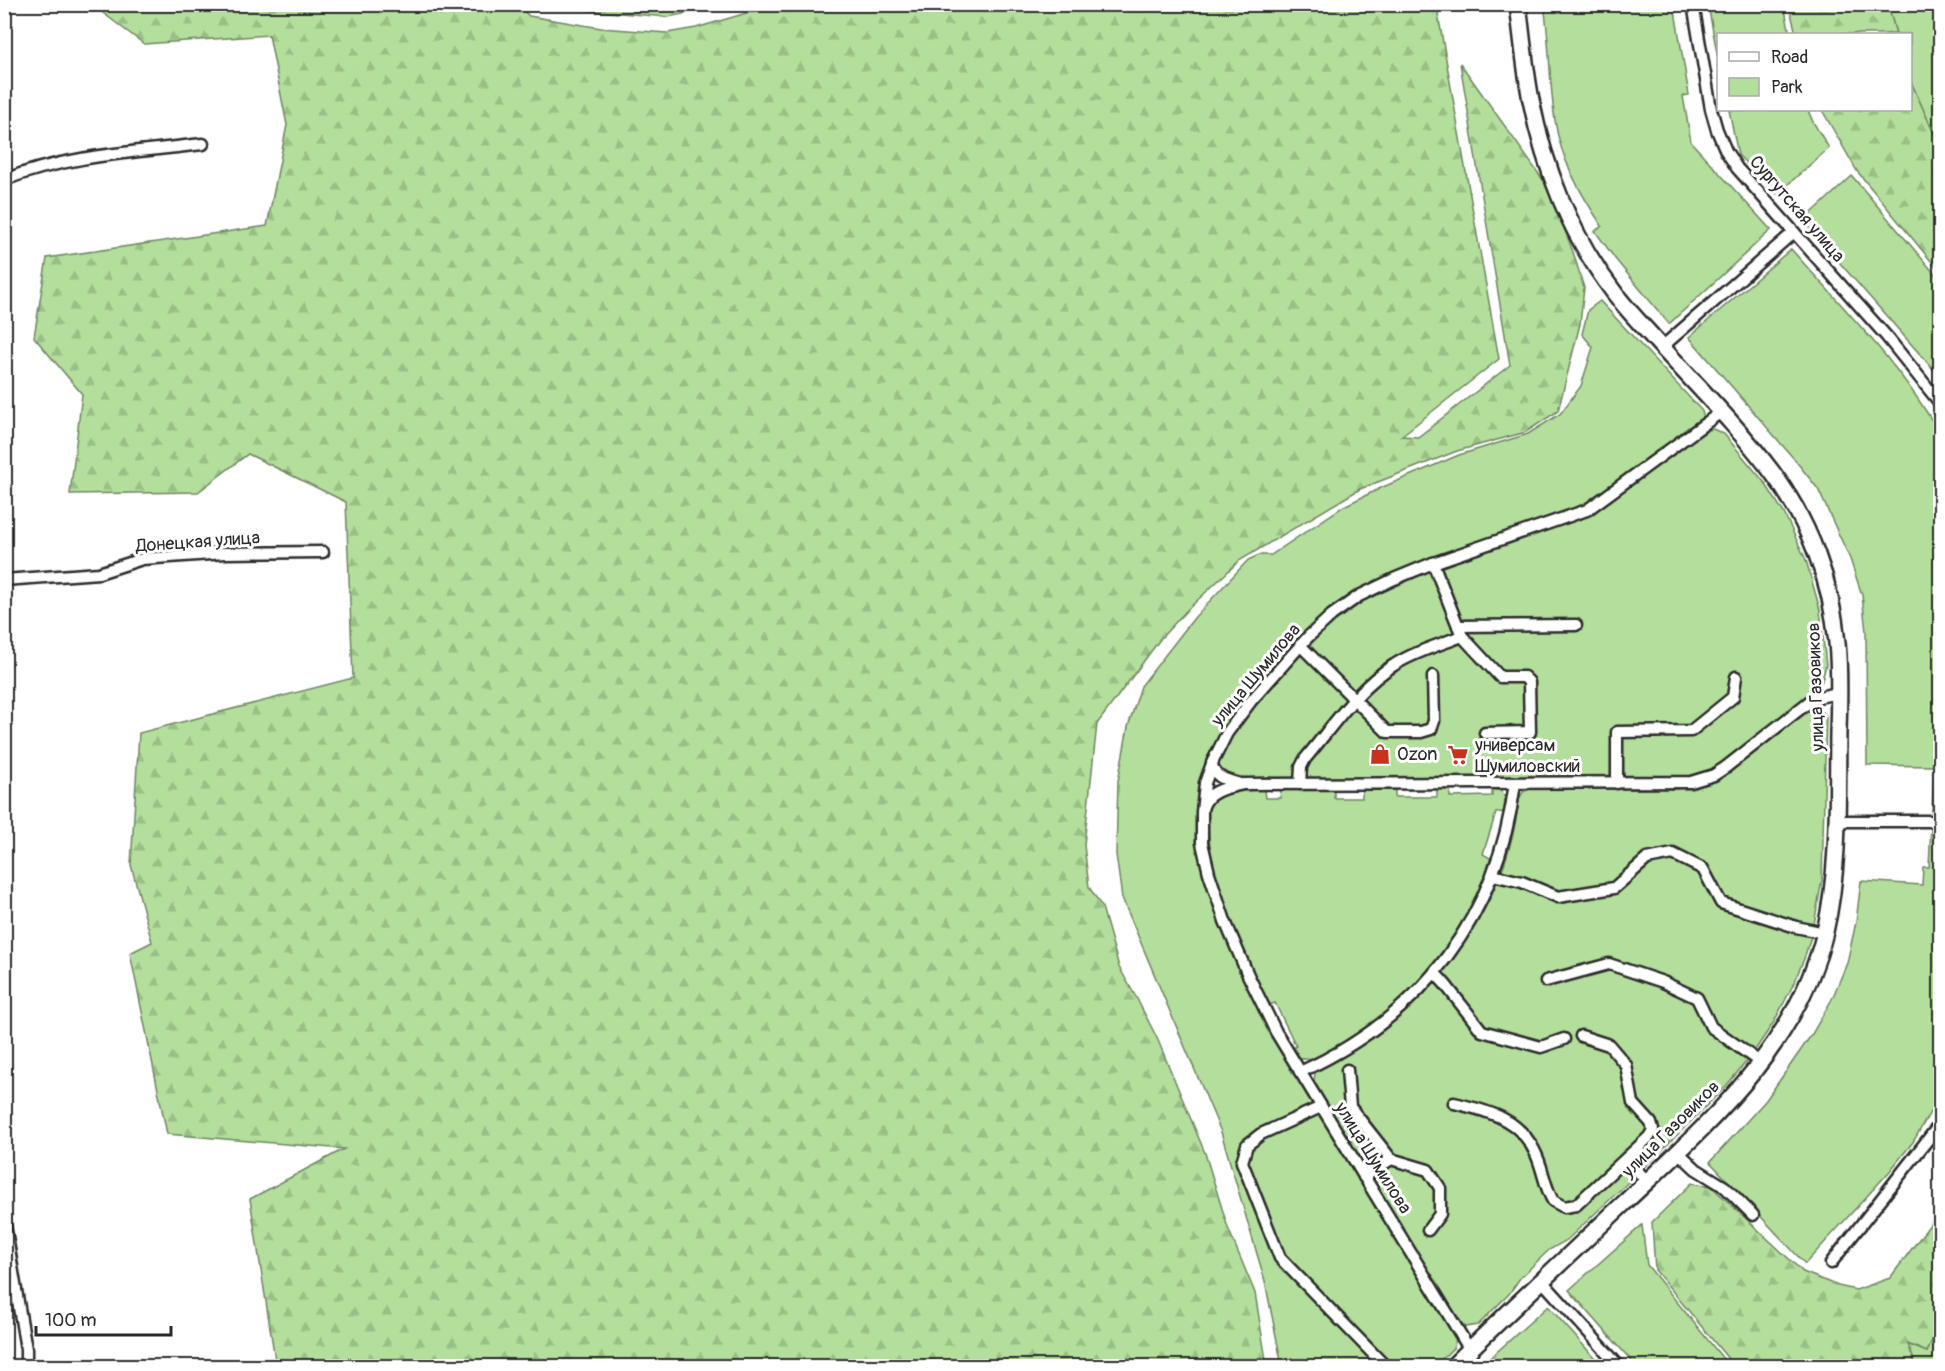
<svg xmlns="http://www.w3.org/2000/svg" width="1945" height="1371" font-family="Pangolin,sans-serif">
	<defs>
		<pattern id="forest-firs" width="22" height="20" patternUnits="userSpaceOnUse" patternTransform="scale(1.5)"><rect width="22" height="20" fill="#b3de9b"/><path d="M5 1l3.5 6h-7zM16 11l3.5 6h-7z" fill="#9abf86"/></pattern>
	</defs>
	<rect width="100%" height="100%" fill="#fff"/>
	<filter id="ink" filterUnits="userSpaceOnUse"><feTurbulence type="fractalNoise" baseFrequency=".0167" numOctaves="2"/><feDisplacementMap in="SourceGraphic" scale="12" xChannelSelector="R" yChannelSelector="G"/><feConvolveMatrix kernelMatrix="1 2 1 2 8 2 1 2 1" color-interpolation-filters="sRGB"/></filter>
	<g filter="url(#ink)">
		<g fill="#b3de9b" stroke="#6f8463" stroke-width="1.5">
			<path d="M1544 5H1674L1689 95 1683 96 1691 142 1771 230 1669 324 1616 260 1595 231 1602 226C1581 194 1560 159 1555 120 1549 82 1550 43 1544 5Z"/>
			<path d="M1708 5H1784L1790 34H1718V58Z"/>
			<path d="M1888 5H1940V147L1911 82 1910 34H1896Z"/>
			<path d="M1729 110H1808L1813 122 1829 148 1777 194 1738 155Z"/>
			<path d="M1852 176 1940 280V377L1803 221Z"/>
			<path d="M1791 249C1843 308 1901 365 1940 434V812H1932L1934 766 1867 765 1866 632 1862 595 1850 559 1818 489 1795 460 1689 337Z"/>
			<path d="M1600 301 1702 411 1703 415 1701 420 1584 505 1431 558 1392 574 1356 591 1329 610 1296 641 1246 698 1222 730 1207 758 1199 782 1196 811 1197 844 1203 874 1220 924 1243 978 1271 1035 1456 1339 1454 1347 1435 1366H1282L1265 1281 1221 1132 1122 898 1116 854 1118 781 1128 727 1141 686 1194 618 1248 560 1259 555H1271L1344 506 1383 487 1459 455 1528 434 1560 414 1581 386 1593 347 1582 334 1588 310Z"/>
			<path d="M1713 429 1724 434 1765 483 1784 513 1806 560 1820 610 1826 665 1822 681 1812 693 1723 763 1712 770 1691 777 1244 779 1219 770 1217 764 1231 736 1255 705 1304 649 1336 619 1362 601 1435 569 1589 515 1704 431Z"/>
			<path d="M1810 709H1818L1825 714 1826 718 1822 880 1813 930 1804 959 1792 987 1774 1022 1751 1056 1726 1086 1656 1156 1567 1240 1549 1250 1520 1278 1509 1294 1478 1325 1466 1327 1460 1322 1315 1085 1314 1081 1315 1073C1322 1066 1333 1062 1342 1057 1357 1049 1371 1040 1384 1030 1455 975 1509 889 1519 799L1523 792 1530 789H1676L1705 785 1730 772Z"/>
			<path d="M1437 789H1450V797L1492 796V789L1501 791 1505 796 1504 812 1496 813 1483 854 1492 859C1462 938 1411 1002 1338 1046 1328 1052 1312 1063 1300 1058L1293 1048 1296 1046 1275 1003 1269 1005C1243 951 1210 885 1208 824 1208 816 1206 808 1212 802 1221 790 1251 790 1264 790L1265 798H1280L1281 790H1334V798H1362V790H1395V797H1437Z"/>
			<path d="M1931 826H1940V1095L1913 1142 1889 1172 1805 1264 1710 1162 1766 1100 1812 1034 1832 999 1847 963 1856 922 1861 881 1922 885 1923 867H1929Z"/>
			<path d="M1642 1225 1647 1265 1729 1366H1636L1569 1290Z"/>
			<path d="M1548 1306 1602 1366H1481Z"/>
			<path d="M1940 1322V1366H1916L1907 1344 1927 1352Z"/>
		</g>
		<g fill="url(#forest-firs)" stroke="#6f8463" stroke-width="1.5">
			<path d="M777 4 1442 5 1438 14 1499 359 1401 436 1418 437 1510 365 1460 63 1551 191 1574 255 1584 288 1580 324 1558 411 1526 432 1457 451 1360 489 1239 561 1186 611 1161 638 1097 724 1084 845 1089 887 1102 907 1119 967 1137 999 1157 1038 1205 1153 1228 1228 1255 1293 1267 1366H276L250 1199 344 1149 167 1134 130 953 152 942 131 865 139 733 353 678 346 502 248 454 198 492 70 494 82 394 34 337 47 258 267 226 287 125 269 35 144 44 99 10V5H518L529 16 601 28 667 33 696 28Z"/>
			<path d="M549 5H729L668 17 571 9Z"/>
			<path d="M1789 5H1888L1896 34H1796Z"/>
			<path d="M1911 82 1940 147V272L1857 171 1822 110H1910Z"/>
			<path d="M1692 1183 1711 1186 1803 1272 1838 1286 1856 1290 1890 1278 1940 1211V1322L1927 1352 1908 1344 1916 1366H1734L1655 1270 1652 1222Z"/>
		</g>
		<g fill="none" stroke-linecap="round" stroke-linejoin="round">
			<g stroke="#2b2b2b" stroke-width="15">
				<g id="street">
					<path d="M1693 4 1711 109 1717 130 1726 151 1737 168 1887 337 1940 403"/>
					<path d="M4 180C67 155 137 152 203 144"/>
					<path d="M1662 347 1794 232"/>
					<path d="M1433 563 1462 636 1500 677H1524L1529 682 1530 732 1485 733"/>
					<path d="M4 580 99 573 142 559 225 553 323 552"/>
					<path d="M1458 626 1576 625"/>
					<path d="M1300 645 1387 732H1421L1431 729 1434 721 1433 676"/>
					<path d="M1212 763C1213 778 1227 780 1240 784"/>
					<path d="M1617 783V732L1691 731 1733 697 1736 677"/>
					<path d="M1300 784 1301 767 1305 759C1332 727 1358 687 1394 665 1414 652 1439 645 1462 636"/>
					<path d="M1203 806C1209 790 1227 788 1243 784L1691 782 1714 775 1726 767 1814 698 1838 693"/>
					<path d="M1836 821H1940"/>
					<path d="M1493 875 1522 882 1558 897 1614 888 1647 859 1673 854 1703 869 1721 903 1796 927 1825 933"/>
					<path d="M1435 973 1445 984 1482 1031 1541 1047 1564 1039"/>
					<path d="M1546 981 1609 964 1663 982 1697 998 1711 1027 1761 1063"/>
					<path d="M1347 1070 1350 1107 1391 1159 1428 1170 1440 1188V1214L1428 1230"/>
					<path d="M1300 1072C1422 1017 1498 916 1515 783"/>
					<path d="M1454 1103C1488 1111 1519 1118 1535 1152 1543 1167 1544 1186 1553 1201L1564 1207 1576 1205 1649 1137 1653 1130 1651 1123 1633 1103 1626 1065 1609 1045 1581 1036"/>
					<path d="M1321 1107 1261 1134 1247 1145 1242 1162 1280 1258 1385 1366"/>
					<path d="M1678 1152 1696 1169 1725 1187 1753 1215"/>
					<path d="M1626 1159 1647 1181"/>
					<path d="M1364 1177 1391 1159"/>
					<path d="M4 1219 26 1349V1366"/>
					<path d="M1831 1263 1940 1124"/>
					<path d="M1542 1281 1619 1366"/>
					<path d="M1470 1350 1276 1032 1248 975 1225 921 1209 873 1202 843V812L1205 783 1213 761 1227 733 1251 701 1308 637 1332 615 1359 596 1394 579 1433 563 1587 510 1721 412"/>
				</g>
			</g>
			<g stroke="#2b2b2b" stroke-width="20">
				<path id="secondary" d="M1453 1366C1508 1312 1565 1259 1622 1205 1705 1126 1797 1049 1825 932 1840 867 1837 798 1838 732 1839 702 1840 672 1837 643 1832 583 1809 521 1772 472 1735 423 1691 380 1650 334 1637 320 1624 306 1613 291 1571 236 1544 167 1531 100 1525 69 1522 36 1518 4"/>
			</g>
			<use href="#street" stroke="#fff" stroke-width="10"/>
			<use href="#secondary" stroke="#fff" stroke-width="15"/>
		</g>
	</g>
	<defs>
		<g id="shop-bare" transform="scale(1.62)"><path d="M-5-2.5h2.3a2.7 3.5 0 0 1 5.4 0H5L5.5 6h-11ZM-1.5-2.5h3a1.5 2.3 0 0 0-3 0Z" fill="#c8321e" stroke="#fff" stroke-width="2.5" paint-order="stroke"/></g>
		<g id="supermarket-bare" transform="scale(1.62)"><path d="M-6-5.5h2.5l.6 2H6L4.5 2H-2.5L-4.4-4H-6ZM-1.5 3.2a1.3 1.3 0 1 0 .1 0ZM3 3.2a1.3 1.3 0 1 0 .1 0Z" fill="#c8321e" stroke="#fff" stroke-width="2.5" paint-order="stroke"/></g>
	</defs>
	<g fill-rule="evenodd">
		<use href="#shop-bare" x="1380" y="754"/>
		<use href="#supermarket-bare" x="1458" y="755"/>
	</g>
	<g text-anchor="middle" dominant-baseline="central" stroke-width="6" stroke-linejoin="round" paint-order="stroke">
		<g font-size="18" fill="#2b2b2b" stroke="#fff">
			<text transform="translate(1797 209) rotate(49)">Сургутская улица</text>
			<text transform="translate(198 542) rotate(-4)">Донецкая улица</text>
			<text transform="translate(1256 675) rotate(-50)">улица Шумилова</text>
			<text transform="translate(1816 687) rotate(-92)">улица Газовиков</text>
			<text transform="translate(1671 1129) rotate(-45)">улица Газовиков</text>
			<text transform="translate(1373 1158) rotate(58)">улица Шумилова</text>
		</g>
		<g font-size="18" fill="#2b2b2b" stroke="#fff" text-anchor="start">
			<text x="1475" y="745">универсам<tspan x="1475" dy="21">Шумиловский</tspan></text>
			<text x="1397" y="754">Ozon</text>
		</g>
	</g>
	<rect width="1945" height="1371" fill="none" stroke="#fff" stroke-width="24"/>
	<rect x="12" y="12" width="1921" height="1347" fill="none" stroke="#2b2b2b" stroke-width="2" filter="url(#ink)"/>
	<rect x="1717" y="33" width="195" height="78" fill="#ffffff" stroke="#aaaaaa" stroke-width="1.5"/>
	<rect x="1729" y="52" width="30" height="9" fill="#ffffff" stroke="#aaaaaa" stroke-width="1.5"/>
	<text x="1771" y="63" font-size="18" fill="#2b2b2b">Road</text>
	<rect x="1729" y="78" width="30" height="18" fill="#b3de9b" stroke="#aaaaaa" stroke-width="1.5"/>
	<text x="1771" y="93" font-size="18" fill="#2b2b2b">Park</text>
	<path d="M36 1326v9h135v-9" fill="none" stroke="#2b2b2b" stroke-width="3"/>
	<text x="45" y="1326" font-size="18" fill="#2b2b2b" stroke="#ffffff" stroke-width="4.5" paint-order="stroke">100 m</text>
</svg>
